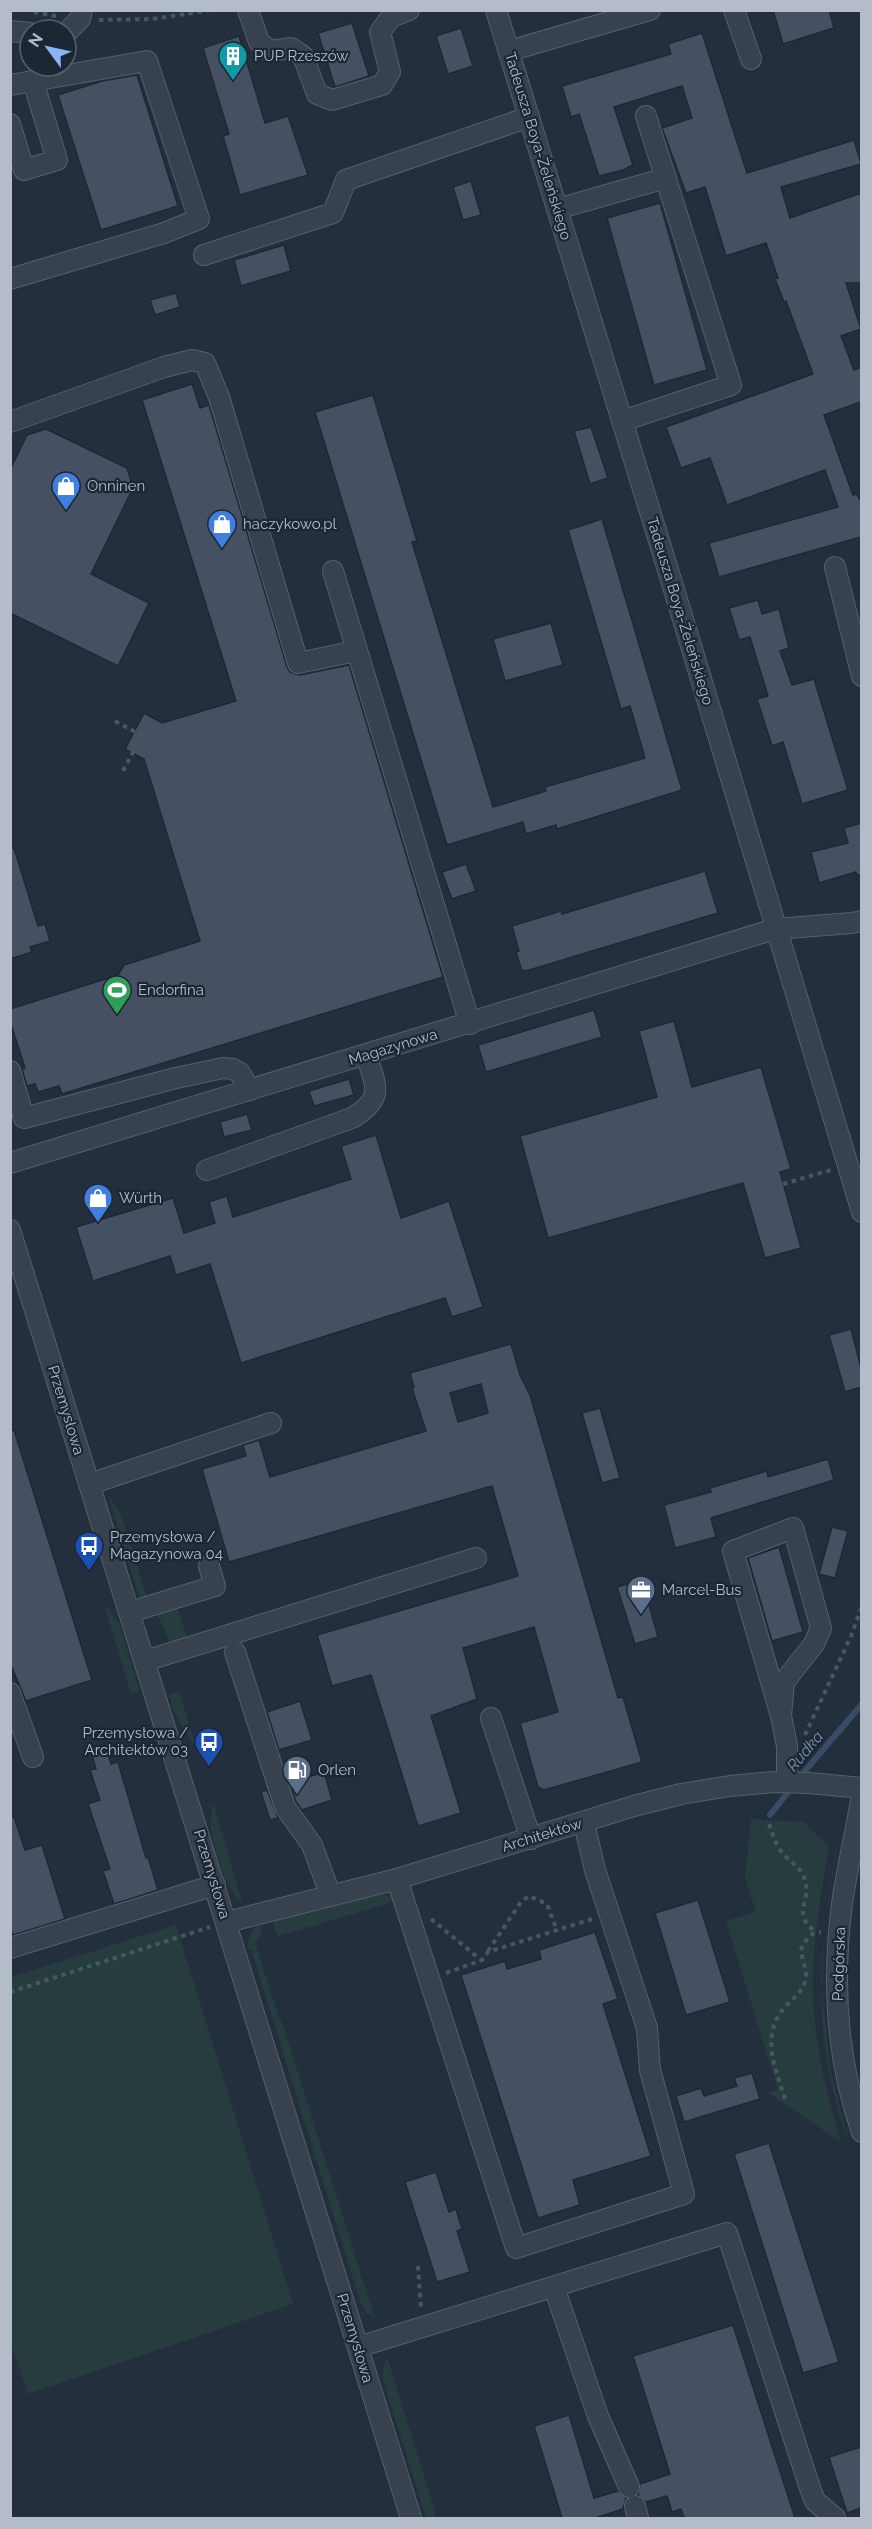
<svg xmlns="http://www.w3.org/2000/svg" width="872" height="2529" font-family="Raleway,sans-serif">
	<rect width="100%" height="100%" fill="#242f3e"/>
	<g fill="#263c3f">
		<path d="M108 1494 121 1515 147 1599H142L138 1594Z"/>
		<path d="M104 1603 119 1624 140 1691 131 1694Z"/>
		<path d="M177 1607 187 1638 169 1642 157 1612Z"/>
		<path d="M179 1691 195 1743 193 1744 174 1712 169 1695Z"/>
		<path d="M214 1805 242 1902C227 1893 214 1848 211 1830 210 1823 212 1814 211 1807Z"/>
		<path d="M842 1817 824 1930 822 1993 831 2073 850 2146C806 2026 820 1939 842 1817Z"/>
		<path d="M751 1819 803 1822 829 1846C822 1888 815 1928 813 1970 811 2029 824 2086 841 2142L768 2093 778 2090 726 1921 756 1912 745 1877Z"/>
		<path d="M381 1894 392 1897 396 1901 279 1936 276 1933 273 1920Z"/>
		<path d="M260 1924 262 1934 255 1943 279 2017 283 2025 375 2319 366 2312 360 2301 251 1949 248 1950C247 1939 251 1930 260 1924Z"/>
		<path d="M176 1925 293 2304 28 2394 10 2341 11 1977Z"/>
		<path d="M387 2357 435 2511V2518H426L383 2380V2367Z"/>
	</g>
	<g fill="none" stroke-linecap="round" stroke-linejoin="round">
		<g stroke="#394c67" stroke-width="6">
			<path d="M798 1779 862 1704"/>
			<path d="M770 1815 792 1787"/>
		</g>
	</g>
	<g fill="#455162" stroke="#1f2835" stroke-width="1.5" fill-rule="evenodd">
		<path d="M773 10H829L834 28 783 44Z"/>
		<path d="M352 23 369 76 335 87 318 33Z"/>
		<path d="M461 28 473 66 448 74 436 36Z"/>
		<path d="M702 33 747 173 854 140 861 164 781 187 790 218 861 193V283H846L861 329 841 336 854 370 861 367V402L824 415 853 495 857 494 859 499 861 498V537L719 577 709 543 838 507 825 470 727 505 710 458 681 468 666 427 813 374 786 301 784 302 775 279 778 278 766 243 726 256 705 187 686 193 662 128 692 118 682 86 614 107 633 165 623 170 599 176 579 114 571 117 562 86 671 54 668 44Z"/>
		<path d="M239 36 265 123 288 116 308 175 240 195 223 136 229 134 203 48Z"/>
		<path d="M137 75 178 206 101 230 58 95 102 81Z"/>
		<path d="M471 181 481 215 463 220 453 187Z"/>
		<path d="M660 203 707 370 654 385 607 218Z"/>
		<path d="M284 245 291 271 241 286 234 260Z"/>
		<path d="M176 293 180 307 155 315 150 300Z"/>
		<path d="M192 384 200 408 209 405 287 667 290 672 300 675 349 665 443 977 62 1094 59 1086 38 1092 35 1084 27 1086 22 1069 25 1068 10 1021V1009L118 975 124 965 200 941 144 759 125 749 144 713 162 723 236 701 142 400Z"/>
		<path d="M373 395 417 541 412 542 493 807 546 791 545 787 645 758 630 706 621 709 568 530 602 519 682 790 557 829 556 825 526 834 523 822 447 845 315 412Z"/>
		<path d="M591 427 608 478 590 484 574 431Z"/>
		<path d="M46 429 127 468 133 488 91 574 149 603 118 666 10 613V470L27 435Z"/>
		<path d="M758 600 762 614 779 609 789 648 780 651 792 685 814 679 848 790 802 804 783 742 772 746 757 699 768 696 750 637 739 640 729 608Z"/>
		<path d="M551 623 563 665 505 681 493 639Z"/>
		<path d="M861 823V875H857L856 872 819 883 811 852 848 843 844 828Z"/>
		<path d="M10 848H14L38 926 45 924 50 941 30 947 32 952 10 959Z"/>
		<path d="M466 864 476 891 452 899 442 872Z"/>
		<path d="M705 871 718 913 526 971 525 970 522 971 516 952 519 951 512 926 561 911 562 914Z"/>
		<path d="M594 1010 602 1037 486 1072 478 1045Z"/>
		<path d="M674 1021 692 1087 761 1067 791 1169 780 1172 801 1248 765 1258 743 1183 548 1238 520 1136 657 1097 639 1031Z"/>
		<path d="M349 1079 354 1095 314 1106 309 1091Z"/>
		<path d="M247 1114 252 1130 224 1137 220 1122Z"/>
		<path d="M376 1135 401 1218 449 1201 483 1307 452 1317 445 1298 241 1363 210 1264 176 1275 170 1256 93 1281 76 1227 173 1198 184 1233 215 1223 209 1202 227 1196 233 1217 351 1179 341 1146Z"/>
		<path d="M851 1329 861 1368V1387L845 1392 829 1335Z"/>
		<path d="M511 1344 520 1375 530 1395 618 1698 623 1697 642 1762 544 1790 538 1787 520 1723 558 1712 534 1627 463 1648 477 1699 431 1716 461 1813 418 1826 371 1675 332 1686 317 1635 518 1576 492 1486 229 1562 202 1469 246 1456 243 1445 259 1440 270 1477 426 1431 412 1388 414 1387 410 1373ZM481 1384 488 1413 458 1422 450 1393Z"/>
		<path d="M600 1408 620 1478 602 1483 582 1413Z"/>
		<path d="M14 1430 92 1680 26 1701 10 1663V1431Z"/>
		<path d="M828 1459 834 1480 711 1518 716 1537 675 1548 664 1505 711 1492 710 1488 767 1471 768 1477Z"/>
		<path d="M832 1527 848 1531 835 1578 819 1574Z"/>
		<path d="M779 1547 803 1632 772 1641 748 1558Z"/>
		<path d="M642 1580 658 1637 635 1644 617 1587Z"/>
		<path d="M300 1701 312 1740 279 1750 267 1712Z"/>
		<path d="M107 1750 111 1764 118 1762 146 1858 148 1857 158 1890 114 1904 103 1871 110 1869 88 1804 100 1800 90 1770 96 1769 92 1755Z"/>
		<path d="M324 1772 332 1800 302 1810 296 1802 290 1783Z"/>
		<path d="M267 1790 278 1818 270 1820 261 1792Z"/>
		<path d="M10 1817H14L25 1850 42 1845 65 1919 13 1935 10 1927Z"/>
		<path d="M698 1900 730 2002 686 2015 655 1913Z"/>
		<path d="M595 1932 618 1999 603 2004 651 2156 573 2180 580 2205 538 2218 461 1975 505 1961 507 1969 541 1959 539 1950Z"/>
		<path d="M752 2073 760 2099 684 2122 676 2096 701 2088 704 2096 737 2086 734 2078Z"/>
		<path d="M769 2143 839 2362 803 2373 734 2154Z"/>
		<path d="M436 2172 449 2212 456 2209 462 2229 457 2231 470 2272 437 2282 405 2182Z"/>
		<path d="M733 2325 795 2518H684L681 2509 672 2512 667 2496 646 2502 638 2495 640 2484 670 2474 633 2356Z"/>
		<path d="M569 2415 594 2498 618 2491 626 2498 623 2509 595 2518H562L534 2426Z"/>
		<path d="M861 2447V2508L847 2513 829 2457Z"/>
	</g>
	<g fill="none" stroke-linecap="round" stroke-linejoin="round">
		<g stroke="#565f6c" stroke-width="22">
			<g id="minor">
				<path d="M248 10 259 42 270 51 291 48 303 56 317 94 332 100 382 85 390 72 380 32 391 17 409 10"/>
				<path d="M496 10 679 606 862 1212"/>
				<path d="M734 10 751 59"/>
				<path d="M10 31 30 33"/>
				<path d="M66 33 80 19 82 10"/>
				<path d="M509 51 650 10"/>
				<path d="M10 85 147 61 199 219 164 233 10 279"/>
				<path d="M10 124 24 170 57 160 33 81"/>
				<path d="M557 209 666 178"/>
				<path d="M204 255 333 213 346 180 529 117"/>
				<path d="M622 421 731 385 646 116"/>
				<path d="M10 422 164 367 192 360 205 363 219 397 298 663 356 651"/>
				<path d="M835 567 862 676"/>
				<path d="M333 571 470 1024"/>
				<path d="M10 1071 24 1118 176 1078 223 1068 233 1069 240 1073 250 1090"/>
				<path d="M10 1163 775 929 852 923 862 921"/>
				<path d="M207 1170 352 1118C384 1099 377 1087 366 1055"/>
				<path d="M10 1230 411 2518"/>
				<path d="M90 1484 271 1423"/>
				<path d="M130 1612 215 1586 209 1566"/>
				<path d="M235 1652 285 1807 312 1845 331 1896"/>
				<path d="M145 1661 476 1558"/>
				<path d="M10 1693 33 1757"/>
				<path d="M781 1716 784 1682 814 1644 821 1628 793 1528 733 1551 781 1716 787 1746V1782"/>
				<path d="M491 1718 531 1839"/>
				<path d="M862 1795C856 1831 847 1868 842 1904 832 1981 836 2058 862 2132"/>
				<path d="M397 1879 516 2248 684 2194 650 2070 647 2028 595 1870 584 1823"/>
				<path d="M227 1922 397 1879 634 1806 681 1794 730 1786 774 1782 809 1783 862 1788"/>
				<path d="M10 1948 215 1885"/>
				<path d="M554 2287 598 2416 629 2487"/>
				<path d="M358 2347 727 2233 810 2488 815 2501 835 2518"/>
				<path d="M635 2506 638 2518"/>
			</g>
		</g>
		<g stroke="#44595c" stroke-width="4" stroke-dasharray="4.5 4.5" stroke-linecap="butt">
			<path d="M34 12 56 16"/>
			<path d="M99 20 153 19 211 10"/>
			<path d="M115 721 150 740"/>
			<path d="M123 771 142 735"/>
			<path d="M783 1184 831 1170"/>
			<path d="M805 1735 851 1636 862 1606"/>
			<path d="M769 1824C772 1833 775 1843 781 1851 789 1862 801 1866 805 1880 812 1902 790 1913 816 1932"/>
			<path d="M431 1919 481 1960"/>
			<path d="M488 1951 521 1902 529 1896 547 1904 557 1931"/>
			<path d="M446 1973 482 1960 488 1952 592 1919"/>
			<path d="M10 1992 210 1927"/>
			<path d="M785 2099C775 2066 760 2036 785 2007 793 1998 801 1993 805 1982 809 1969 799 1958 802 1945L812 1934 821 1932"/>
			<path d="M418 2266 421 2309"/>
		</g>
		<use href="#minor" stroke="#38414e" stroke-width="20"/>
	</g>
	<defs>
		<g id="building-pin" transform="scale(1.5)"><path d="M0 17L-7.5 6A9.5 9.5 0 1 1 7.5 6Z" fill="#0f9aa8" stroke="#1d2633"/><path d="M-4-6H4V6H1V3H-1V6H-4ZM-2.5-4.3h1.7v1.8h-1.7ZM.8-4.3h1.7v1.8H.8ZM-2.5-1h1.7V.8h-1.7ZM.8-1h1.7V.8H.8Z" fill="#fff"/></g>
		<g id="shop-pin" transform="scale(1.5)"><path d="M0 17L-7.5 6A9.5 9.5 0 1 1 7.5 6Z" fill="#3f7fe0" stroke="#1d2633"/><path d="M-5-2.5h2.3a2.7 3.5 0 0 1 5.4 0H5L5.5 6h-11ZM-1.5-2.5h3a1.5 2.3 0 0 0-3 0Z" fill="#fff"/></g>
		<g id="stadium-pin" transform="scale(1.5)"><path d="M0 17L-7.5 6A9.5 9.5 0 1 1 7.5 6Z" fill="#2e9e5b" stroke="#1d2633"/><path d="M0-5a6.5 5 0 1 0 0 10a6.5 5 0 1 0 0-10ZM-3.5-1.8h7v3.6h-7Z" fill="#fff"/></g>
		<g id="bus-pin" transform="scale(1.5)"><path d="M0 17L-7.5 6A9.5 9.5 0 1 1 7.5 6Z" fill="#1a4fb4" stroke="#1d2633"/><path d="M-5-6H5V4H4V6H2V4H-2V6H-4V4H-5ZM-3.5-4V0h7V-4ZM-3.5 1.2v1.5H-2V1.2ZM2 1.2v1.5H3.5V1.2Z" fill="#fff"/></g>
		<g id="office-pin" transform="scale(1.5)"><path d="M0 17L-7.5 6A9.5 9.5 0 1 1 7.5 6Z" fill="#5c6f8a" stroke="#1d2633"/><path d="M-6-3h4V-5.5h4V-3h4V5H-6ZM-1-4.5V-3h2v-1.5ZM-6 0V1H6V0Z" fill="#fff"/></g>
		<g id="fuel-pin" transform="scale(1.5)"><path d="M0 17L-7.5 6A9.5 9.5 0 1 1 7.5 6Z" fill="#5c6f8a" stroke="#1d2633"/><path d="M-5.5-6h7V0h2V4h1.3V-2.5L3-4.5l.8-.8L6-3V5H2.5V1h-1V6h-7ZM-4.2-4.7v3.2H.2V-4.7Z" fill="#fff"/></g>
	</defs>
	<g fill-rule="evenodd">
		<use href="#building-pin" x="233" y="56"/>
		<use href="#shop-pin" x="66" y="486"/>
		<use href="#shop-pin" x="222" y="524"/>
		<use href="#stadium-pin" x="117" y="990"/>
		<use href="#shop-pin" x="98" y="1198"/>
		<use href="#bus-pin" x="89" y="1546"/>
		<use href="#office-pin" x="641" y="1590"/>
		<use href="#bus-pin" x="209" y="1742"/>
		<use href="#fuel-pin" x="297" y="1770"/>
	</g>
	<g text-anchor="middle" dominant-baseline="central" stroke-width="4.5" stroke-linejoin="round" paint-order="stroke">
		<g font-size="15" fill="#b4bcc9" stroke="#1d2633" text-anchor="start">
			<text x="254" y="56">PUP Rzeszów</text>
			<text x="87" y="486">Onninen</text>
			<text x="243" y="524">haczykowo.pl</text>
			<text x="138" y="990">Endorfina</text>
			<text x="119" y="1198">Würth</text>
			<text x="110" y="1537">Przemysłowa /<tspan x="110" dy="17">Magazynowa 04</tspan></text>
			<text x="662" y="1590">Marcel-Bus</text>
			<text x="188" y="1733" text-anchor="end">Przemysłowa /<tspan x="188" dy="17">Architektów 03</tspan></text>
			<text x="318" y="1770">Orlen</text>
		</g>
		<g font-size="15" fill="#b4bcc9" stroke="#1d2633">
			<text transform="translate(538 146) rotate(73)">Tadeusza Boya-Żeleńskiego</text>
			<text transform="translate(680 611) rotate(73)">Tadeusza Boya-Żeleńskiego</text>
			<text transform="translate(393 1047) rotate(-17)">Magazynowa</text>
			<text transform="translate(66 1410) rotate(73)">Przemysłowa</text>
			<text transform="translate(542 1835) rotate(-17)">Architektów</text>
			<text transform="translate(212 1874) rotate(73)">Przemysłowa</text>
			<text transform="translate(839 1964) rotate(-88)">Podgórska</text>
			<text transform="translate(355 2338) rotate(73)">Przemysłowa</text>
		</g>
		<g font-size="16" font-style="italic" fill="#7c92b1" stroke="#1d2633">
			<text transform="translate(805 1751) rotate(-50)">Rudka</text>
		</g>
	</g>
	<rect width="872" height="2529" fill="none" stroke="#b4bcc9" stroke-width="24"/>
	<g transform="translate(48 48) rotate(303)"><circle r="28" fill="#1d2633" stroke="#59626f" stroke-width="1.5"/>
	<path d="M0-4.5L10 22L0 15L-10 22Z" fill="#8ab4f8"/>
	<text y="-9" font-size="16" font-weight="bold" text-anchor="middle" fill="#b4bcc9">N</text>
	</g>
</svg>
